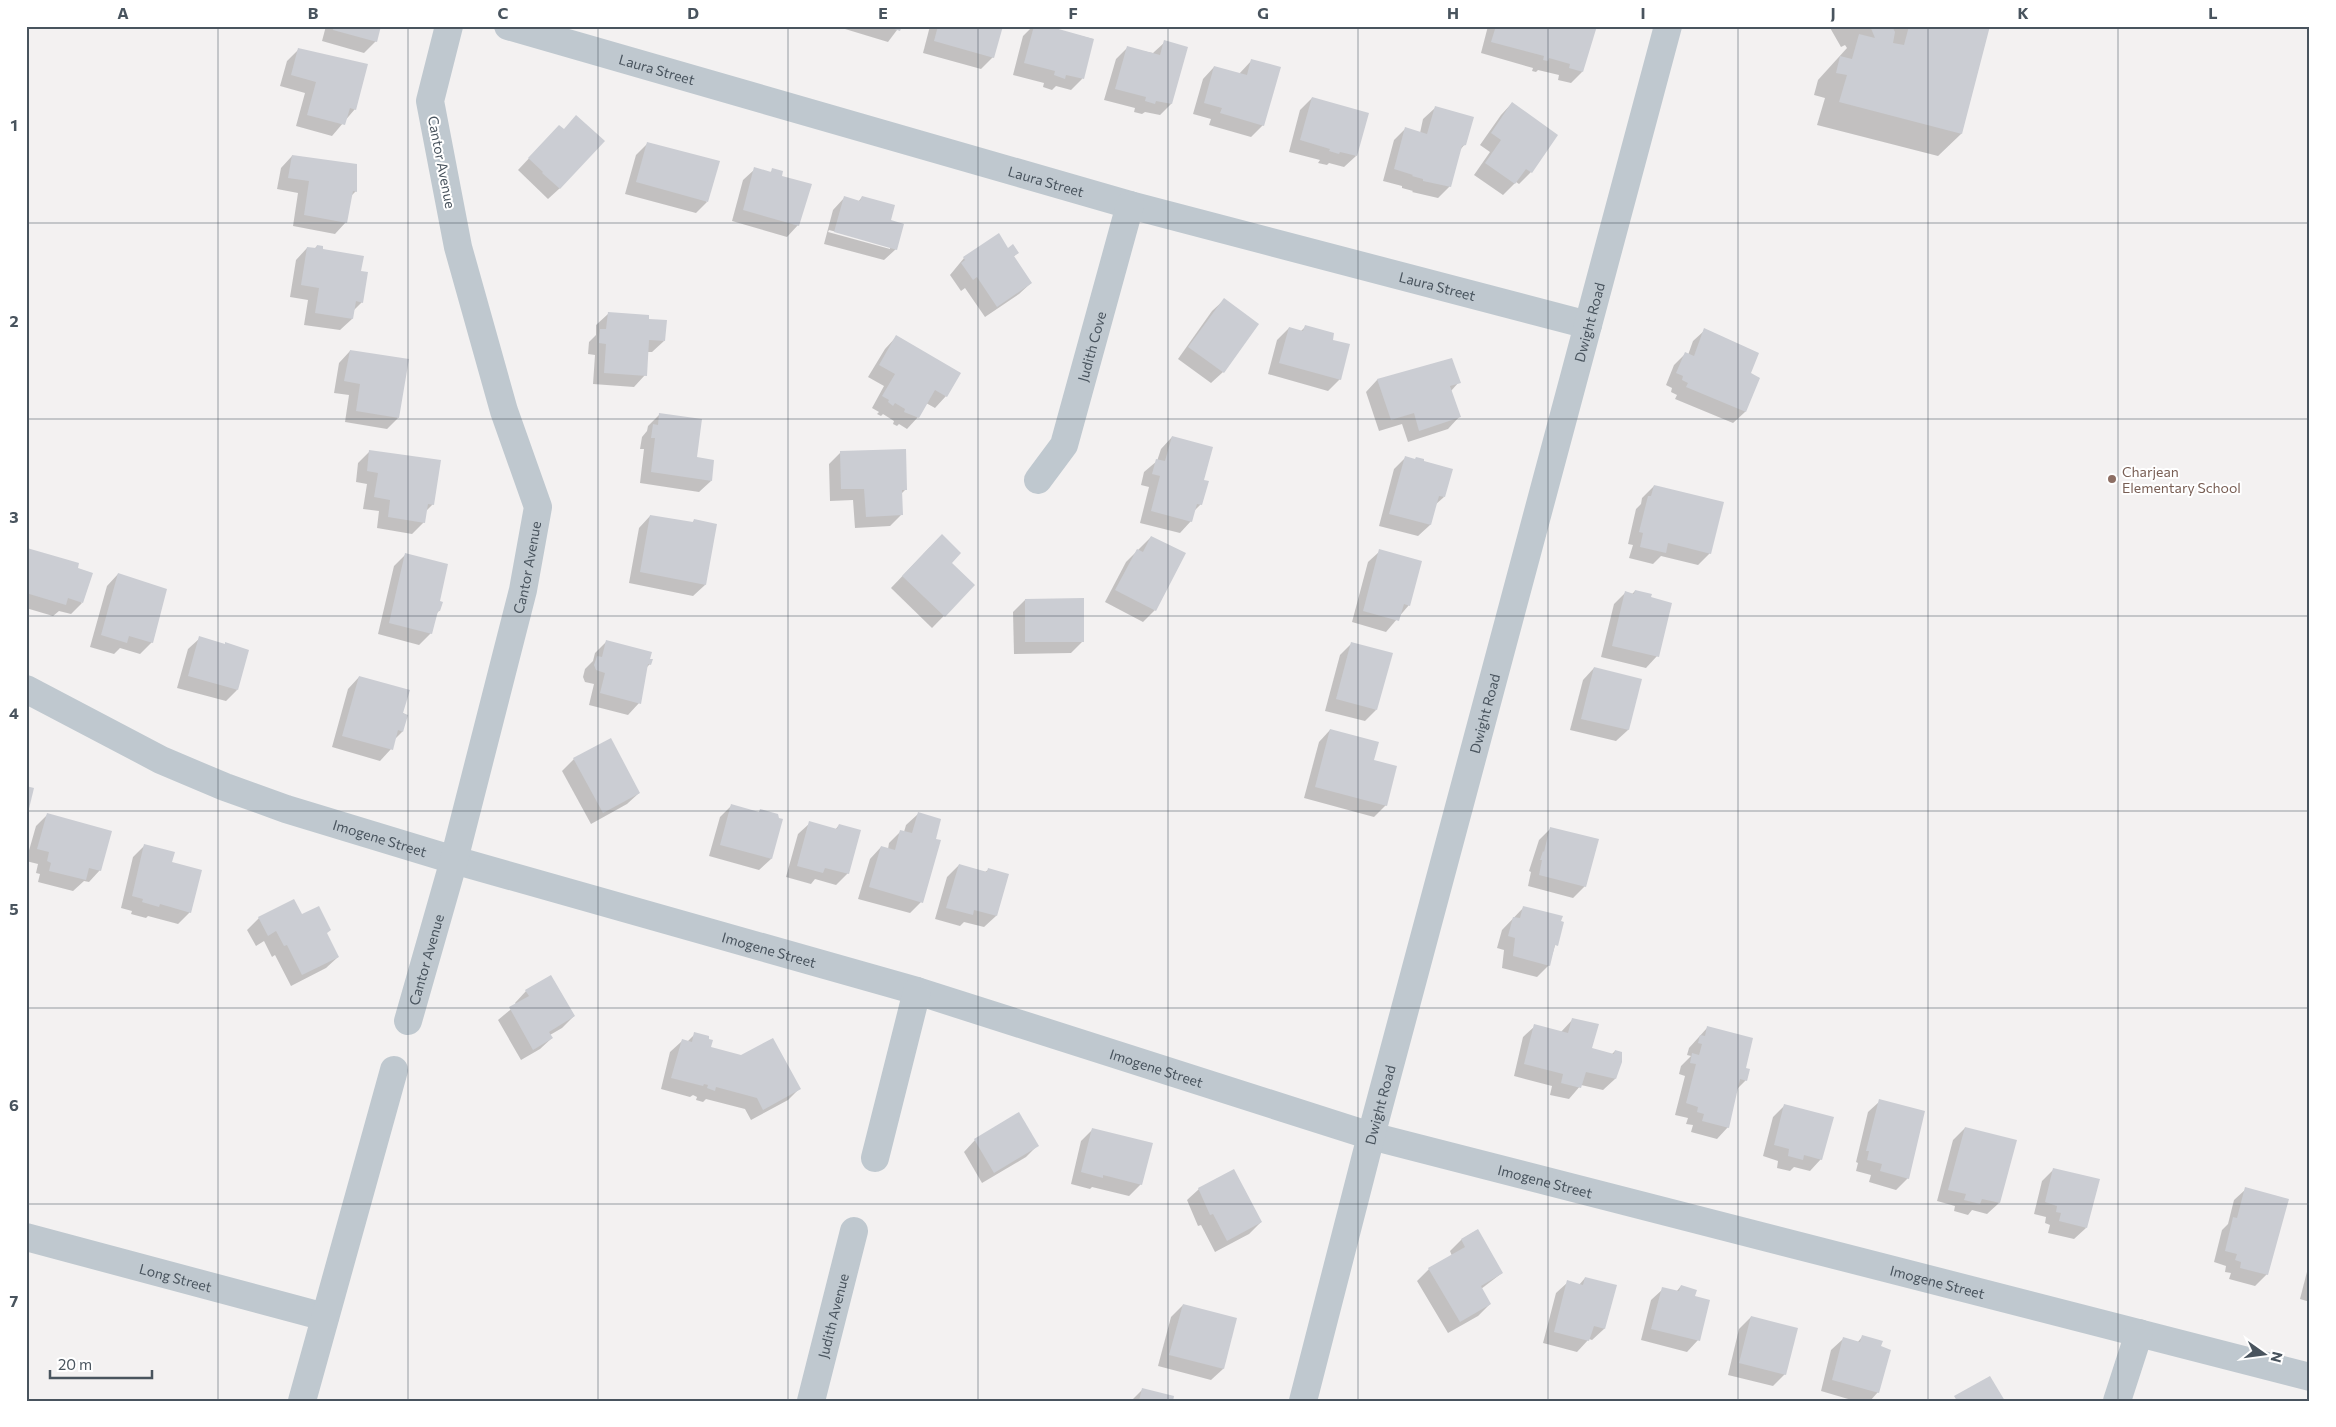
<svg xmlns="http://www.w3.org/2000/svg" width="2336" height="1427" font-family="Commissioner,sans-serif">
	<rect width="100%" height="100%" fill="#f3f1f1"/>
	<g fill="#0003" fill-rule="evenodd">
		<path d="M326 26H380L376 41 364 53 322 41Z"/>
		<path d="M846 26H900L888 42 845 29Z"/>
		<path d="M930 26H1002L993 57 981 69 923 53Z"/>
		<path d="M1033 26H1043L1093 39 1082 79 1071 90 1056 86 1052 90 1043 87 1044 83 1013 75 1023 36Z"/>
		<path d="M1488 26H1595L1582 72 1571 83 1558 80 1559 75 1538 70 1536 72 1532 71 1533 68 1481 53Z"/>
		<path d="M1829 26H1891L1892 29 1893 26H1989L1961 134 1938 156 1817 125 1825 98 1814 95 1818 80 1847 48 1845 45 1841 47Z"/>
		<path d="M1165 42 1171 104 1160 115 1145 112 1142 114 1134 112 1135 108 1104 100 1116 59 1127 48 1153 53Z"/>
		<path d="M299 49 355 109 332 136 296 126 305 93 280 86 287 61Z"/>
		<path d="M1252 60 1263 125 1251 137 1209 125 1211 119 1193 114 1203 79 1214 67 1239 74Z"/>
		<path d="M1312 98 1356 156 1344 167 1329 163 1327 165 1318 163 1320 160 1289 152 1300 110Z"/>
		<path d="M1512 103 1556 135 1531 172 1519 184 1516 182 1503 195 1474 175 1490 152 1480 145 1501 115Z"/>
		<path d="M1435 108 1465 144 1460 150 1450 186 1438 198 1412 192 1413 191 1402 188V186L1383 181 1394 140 1405 129 1420 133 1423 119Z"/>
		<path d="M563 130 560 188 548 199 518 170 548 138Z"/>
		<path d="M648 143 707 202 696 213 625 194 636 155Z"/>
		<path d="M292 156 356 191 351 196 346 222 335 234 293 226 298 193 277 189 281 168Z"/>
		<path d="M755 169 769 173 773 170 781 177 798 225 787 237 732 221 743 180Z"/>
		<path d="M862 197 889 221 896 249 884 260 824 244 833 210 844 198 858 202ZM829 230 890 246V249L828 232Z"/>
		<path d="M317 246 360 272 362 302 353 311 352 319 340 330 304 325 308 300 290 297 296 260 307 248 314 249Z"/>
		<path d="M1008 249 1018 253 1013 257 1031 283 1019 294 985 317 965 288 961 291 950 275 964 258Z"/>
		<path d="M1224 300 1223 372 1211 383 1178 359 1212 311Z"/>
		<path d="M608 314 647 320 664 341 652 352H647L645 375 634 387 593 384 595 355 588 354 589 342 596 335V325Z"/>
		<path d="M1305 327 1331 341 1340 379 1328 391 1268 374 1277 340 1289 328 1300 332Z"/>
		<path d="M1705 330 1749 374 1759 378 1745 412 1733 423 1675 399 1677 395 1671 392 1672 388 1666 385 1674 365 1685 354 1688 355 1693 341Z"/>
		<path d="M896 337 946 396 935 408 926 403 918 417 907 429 899 424 897 426 893 424 894 421 883 414 881 416 877 414 879 412 872 408 884 386 868 377 885 349Z"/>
		<path d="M350 351 398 418 387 429 345 422 349 395 334 393 339 363Z"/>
		<path d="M1451 359 1459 382 1451 391 1459 417 1448 429 1408 442 1402 424 1379 431 1366 392 1377 380Z"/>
		<path d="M659 415 696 458 711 481 699 492 640 483 644 449H640L642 437 647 431 648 426Z"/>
		<path d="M1172 437 1202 481 1201 504 1194 511 1191 521 1180 533 1140 523 1149 487 1141 485 1144 472 1157 461 1161 449Z"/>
		<path d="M370 451 433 504 426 511 424 522 412 534 377 528 379 511 363 509 367 484 356 482 358 463Z"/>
		<path d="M841 452 906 489 901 494V515L890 526 855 528 853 500 830 501 829 464Z"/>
		<path d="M1405 458 1422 462 1444 497 1435 505 1430 525 1418 536 1379 526 1394 469Z"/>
		<path d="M1654 486 1710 553 1698 565 1661 556 1653 564 1629 558 1633 545 1628 544 1636 509 1641 504 1642 498Z"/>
		<path d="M650 516 691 523 694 521 705 585 693 596 629 583 639 528Z"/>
		<path d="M1151 537 1155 610 1143 622 1105 602 1126 562Z"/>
		<path d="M930 547 950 563 974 585 932 628 891 588Z"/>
		<path d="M27 549 82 603 71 614 59 611 53 616 26 608Z"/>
		<path d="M1380 551 1409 605 1386 632 1352 622 1368 562Z"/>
		<path d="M406 554 439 602V611L435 615 431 633 419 645 378 634 394 566Z"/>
		<path d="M118 574 152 642 140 654 120 648 114 654 90 647 107 586Z"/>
		<path d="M1635 591 1657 656 1646 668 1601 657 1614 604 1625 593 1632 594Z"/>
		<path d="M1025 600 1083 641 1071 653 1014 654 1013 612Z"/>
		<path d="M200 638 224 645 226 643 237 690 226 701 177 688 188 649Z"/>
		<path d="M607 641 650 664 646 668 639 703 628 715 589 705 594 684 585 682 583 677 585 669 593 661 595 653Z"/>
		<path d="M1352 643 1376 710 1365 721 1325 711 1340 655Z"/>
		<path d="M1594 668 1641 680 1628 730 1616 741 1570 730 1583 680Z"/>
		<path d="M359 677 407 716 402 732 394 740 391 749 380 761 332 747 348 689Z"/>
		<path d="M1330 730 1372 761 1386 805 1374 817 1304 798 1319 742Z"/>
		<path d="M574 759 639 793 627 804 591 824 562 771Z"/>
		<path d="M731 806 758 813 760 811 771 859 759 870 709 856 720 817Z"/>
		<path d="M918 814 921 902 910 913 858 899 870 859 881 847 888 849 889 843 901 831 904 832 906 825Z"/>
		<path d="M47 815 100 870 89 882 84 881 73 891 38 882 40 874 36 873 38 864 26 861 36 826Z"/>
		<path d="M810 823 835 830 839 825 848 873 836 885 815 879 811 884 786 877 798 834Z"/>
		<path d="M1551 828 1585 886 1573 898 1528 886 1531 872 1529 871 1539 840Z"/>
		<path d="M145 845 171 863 190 912 178 924 148 916 146 918 131 914 132 911 121 908 133 857Z"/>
		<path d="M959 865 985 872 988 870 996 916 984 927 964 922 960 926 935 919 947 877Z"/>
		<path d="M1524 907 1562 923 1549 965 1537 977 1502 968 1504 950 1497 948 1502 930Z"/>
		<path d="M301 916 326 934 338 957 326 968 291 986 275 955 272 957 264 941 256 946 247 930 259 918Z"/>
		<path d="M526 991 574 1016 562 1028 550 1035 552 1038 540 1049 521 1060 498 1020 516 1005 515 1003Z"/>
		<path d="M1573 1019 1591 1049 1611 1055 1615 1051V1079L1603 1090 1581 1085 1569 1099 1550 1095 1552 1086 1514 1076 1523 1037 1535 1026 1560 1033Z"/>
		<path d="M1707 1028 1744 1069 1746 1080 1737 1089 1728 1127 1717 1139 1691 1132 1693 1125 1686 1124 1688 1118 1675 1115 1685 1076 1679 1074 1681 1066 1691 1056 1687 1055 1689 1048Z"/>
		<path d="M695 1034 707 1040 710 1048 799 1089 788 1100 751 1120 745 1109 706 1099 703 1102 696 1100 697 1097 693 1095 690 1097 661 1089 670 1052 682 1041 687 1042Z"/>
		<path d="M1880 1101 1908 1178 1896 1190 1869 1182 1871 1175 1856 1171 1858 1163 1856 1162 1868 1112Z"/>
		<path d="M1785 1105 1821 1159 1810 1171 1794 1167 1790 1171 1777 1168 1778 1161 1763 1156 1773 1117Z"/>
		<path d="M1965 1128 1999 1203 1987 1214 1972 1210 1968 1215 1954 1211 1955 1206 1937 1201 1953 1140Z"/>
		<path d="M1093 1129 1141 1184 1129 1196 1092 1187 1090 1189 1071 1184 1081 1141Z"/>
		<path d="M975 1140 1037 1146 1026 1157 982 1183 964 1152Z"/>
		<path d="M2054 1169 2086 1228 2074 1239 2048 1233 2050 1225 2045 1223 2046 1217 2034 1214 2042 1181Z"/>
		<path d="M1199 1189 1261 1222 1249 1234 1215 1252 1201 1225 1198 1226 1187 1200Z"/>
		<path d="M2246 1189 2267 1274 2255 1286 2229 1279 2231 1273 2225 1272 2226 1266 2214 1262 2222 1230 2228 1224 2234 1200Z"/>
		<path d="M1477 1230 1502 1273 1481 1289 1490 1304 1478 1316 1448 1333 1417 1281 1429 1269 1452 1256 1450 1251 1461 1240Z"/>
		<path d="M2310 1260V1302L2300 1299Z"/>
		<path d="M1585 1278 1615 1286 1604 1329 1592 1340 1589 1339 1577 1352 1543 1343 1556 1293 1568 1282 1579 1285Z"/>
		<path d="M1681 1286 1698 1340 1687 1352 1641 1340 1651 1300 1663 1289 1676 1292Z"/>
		<path d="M1183 1305 1236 1319 1223 1369 1211 1380 1158 1366 1171 1317Z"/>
		<path d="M1751 1317 1785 1374 1773 1386 1728 1375 1739 1329Z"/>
		<path d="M1862 1337 1878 1392 1870 1401H1855L1821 1391 1831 1350 1843 1339 1857 1343Z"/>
		<path d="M1143 1389 1172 1401H1131Z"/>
	</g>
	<g fill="#cbcdd3">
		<path d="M334 26H381L377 42 333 30Z"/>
		<path d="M886 26H902L900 31Z"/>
		<path d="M938 26H1003L994 58 934 41Z"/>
		<path d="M1034 26H1048L1094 39 1084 79 1066 75 1065 79 1054 75 1055 71 1024 63Z"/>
		<path d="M1496 26H1597L1583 72 1569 68 1570 64 1549 58 1548 61 1543 60 1544 56 1491 42Z"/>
		<path d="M1870 26H1892L1895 32 1893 43 1904 45 1909 26H1990L1962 134 1839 102 1847 75 1836 73 1840 56 1852 59 1859 34 1875 38Z"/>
		<path d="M1164 40 1188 47 1172 104 1156 101 1155 104 1145 101 1146 97 1115 89 1127 46 1160 55Z"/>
		<path d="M298 48 368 64 356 110 350 108 345 125 307 115 316 82 291 75Z"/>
		<path d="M1251 59 1281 67 1264 126 1220 113 1222 108 1204 103 1214 66 1247 75Z"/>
		<path d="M1312 97 1369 113 1357 156 1340 152 1339 154 1329 151 1330 149 1300 140Z"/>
		<path d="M1512 102 1558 135 1532 173 1526 169 1515 184 1485 163 1501 140 1491 133Z"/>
		<path d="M1435 106 1474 117 1466 145 1462 146 1451 187 1423 181V179L1412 176 1413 175 1394 169 1405 127 1427 134Z"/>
		<path d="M576 115 605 141 560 189 542 173 543 172 528 158 559 125 564 129Z"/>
		<path d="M647 142 720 161 708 202 636 182Z"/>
		<path d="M292 155 357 164V192L353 191 347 223 304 215 309 181 288 178Z"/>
		<path d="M754 167 771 172 772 168 783 171 782 176 812 184 799 226 743 210Z"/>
		<path d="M844 196 860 201 862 196 895 205 891 220 904 224 897 250 834 232Z"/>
		<path d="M999 233 1008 248 1013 244 1019 253 1014 256 1032 283 997 307 977 277 973 280 961 263 965 260 963 257Z"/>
		<path d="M317 245 323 246V249L364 256 361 271 368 272 363 303 356 301 353 319 315 313 319 288 301 285 307 247 316 248Z"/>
		<path d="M1224 298 1259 324 1224 373 1188 347Z"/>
		<path d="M608 312 649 315V319L667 320 665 341 649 340 647 376 604 373 606 344 599 343 600 329H606Z"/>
		<path d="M1305 325 1334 333 1333 340 1350 344 1341 380 1279 363 1289 327 1303 331Z"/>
		<path d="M1704 328 1759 353 1751 373 1760 378 1746 412 1686 387 1688 383 1682 380 1683 376 1676 373 1685 352 1694 356Z"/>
		<path d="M896 335 961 373 947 397 935 390 919 418 904 412 905 409 895 403 893 406 888 402 889 400 882 396 895 374 879 365Z"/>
		<path d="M350 350 409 359 399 418 356 411 360 384 344 381Z"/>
		<path d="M1452 358 1461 383 1450 386 1461 417 1419 431 1414 413 1391 420 1377 379Z"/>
		<path d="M659 413 702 419 697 457 714 460 712 481 651 472 655 438H651L653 424 658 425Z"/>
		<path d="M1172 436 1213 447 1204 480 1209 481 1202 505 1197 504 1192 522 1151 511 1160 476 1152 474 1156 459 1165 461Z"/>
		<path d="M906 449 907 490H902L903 515 866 517 864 489H841L840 451Z"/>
		<path d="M369 450 441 460 434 505 428 504 425 523 388 517 390 500 374 497 378 473 367 471Z"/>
		<path d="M1405 456 1415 459 1416 457 1424 459V461L1453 469 1445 497 1439 496 1431 525 1389 514Z"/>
		<path d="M1654 485 1724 502 1711 554 1668 543 1666 553 1640 547 1643 533 1639 532 1648 496H1651Z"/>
		<path d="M650 515 693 522 694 519 717 524 706 585 640 572Z"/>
		<path d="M942 534 961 553 952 563 975 585 945 617 902 576Z"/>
		<path d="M1151 536 1186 553 1156 611 1115 590 1137 549 1143 552Z"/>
		<path d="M27 548 79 563 78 568 93 573 83 603 68 598 66 605 26 593Z"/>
		<path d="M1379 549 1422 561 1410 606 1404 604 1399 621 1363 611Z"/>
		<path d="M405 553 448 564 440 601 443 602 440 611H438L432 634 389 623Z"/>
		<path d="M118 573 167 589 153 643 129 636 127 643 101 635Z"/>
		<path d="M1635 590 1652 594 1651 597 1672 603 1659 657 1612 646 1625 591 1634 594Z"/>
		<path d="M1084 598V642H1025V599Z"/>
		<path d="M199 636 225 644V642L249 650 238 690 188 676Z"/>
		<path d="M606 640 652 652 650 659H653L651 665 648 664 641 704 600 693 605 673 596 670 594 665 597 656 602 657Z"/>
		<path d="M1351 642 1393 653 1377 710 1336 699Z"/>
		<path d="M1594 667 1642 679 1629 730 1581 719Z"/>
		<path d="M359 676 410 690 403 713 408 715 403 732 398 730 393 750 342 736Z"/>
		<path d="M1330 729 1379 742 1374 760 1397 766 1387 806 1315 787Z"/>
		<path d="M611 738 640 793 603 813 573 758Z"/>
		<path d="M26 786 34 788 27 817H26Z"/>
		<path d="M731 804 759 812 760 809 778 814 779 818 783 819 772 859 720 845Z"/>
		<path d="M918 812 941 819 936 839 941 840 923 903 869 887 881 846 895 850 900 830 912 833Z"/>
		<path d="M47 813 112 831 101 871 89 868 86 880 49 871 51 863 47 861 49 852 37 849Z"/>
		<path d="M809 821 837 829 839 824 861 830 849 874 825 868 823 873 797 866Z"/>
		<path d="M1550 827 1599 839 1586 887 1539 875 1542 860H1540L1543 851 1544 852Z"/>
		<path d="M144 844 175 852 172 862 202 870 191 913 160 904 159 907 142 902 143 899 132 896Z"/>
		<path d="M959 864 987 872 988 868 1009 874 997 916 974 910 973 915 946 908Z"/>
		<path d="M294 899 302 914 319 906 331 930 327 933 339 957 302 975 287 945 284 946 276 931 268 936 258 917Z"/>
		<path d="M1523 906 1563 916 1561 921 1564 922 1558 946 1555 945 1550 966 1513 956 1515 938 1508 936 1513 917 1520 918Z"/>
		<path d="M551 975 575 1016 549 1032 553 1038 533 1050 509 1007 529 996 525 990Z"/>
		<path d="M1572 1018 1599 1024 1592 1048 1614 1054 1615 1050 1622 1052V1062L1616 1079 1586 1072 1581 1088 1561 1083 1563 1074 1524 1064 1534 1024 1568 1033Z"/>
		<path d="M1707 1026 1753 1038 1746 1068 1750 1069 1747 1081 1740 1079 1729 1128 1702 1121 1704 1114 1697 1112 1698 1107 1686 1103 1696 1064 1690 1063 1692 1053 1699 1055 1702 1044 1698 1043 1700 1035 1705 1036Z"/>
		<path d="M694 1032 709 1036V1039L713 1040 711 1047 741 1055 773 1038 801 1089 763 1110 757 1098 716 1087 715 1091 707 1088 708 1085 704 1084 703 1086 671 1078 682 1039 692 1042Z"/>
		<path d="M1879 1099 1925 1111 1909 1179 1880 1171 1882 1164 1867 1160 1869 1151H1866Z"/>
		<path d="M1784 1104 1834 1117 1822 1160 1804 1155 1803 1160 1788 1156 1789 1149 1774 1145Z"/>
		<path d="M1019 1112 1039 1146 994 1173 974 1139Z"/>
		<path d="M1965 1127 2017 1140 2000 1203 1982 1199 1980 1204 1964 1200 1966 1194 1948 1190Z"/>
		<path d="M1092 1128 1153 1143 1142 1185 1103 1175V1178L1081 1172Z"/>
		<path d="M2053 1168 2100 1179 2087 1228 2059 1221 2061 1213 2056 1212 2057 1206 2045 1202Z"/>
		<path d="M1234 1169 1262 1222 1227 1241 1213 1214 1210 1215 1198 1188Z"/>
		<path d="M2245 1187 2289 1199 2268 1275 2240 1268 2241 1262 2235 1260 2237 1254 2225 1251 2233 1217 2237 1218Z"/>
		<path d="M1478 1229 1503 1273 1481 1286 1491 1304 1460 1322 1428 1268 1465 1247 1461 1239Z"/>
		<path d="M1585 1277 1617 1285 1605 1329 1594 1326 1589 1341 1554 1332 1567 1280 1583 1285Z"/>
		<path d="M1681 1285 1697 1290 1695 1296 1710 1300 1700 1341 1651 1329 1662 1287 1679 1291Z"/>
		<path d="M1183 1304 1237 1318 1224 1369 1169 1355Z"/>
		<path d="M1751 1316 1798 1328 1786 1375 1739 1363Z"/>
		<path d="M1862 1335 1883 1341 1881 1346 1891 1350 1879 1393 1832 1380 1843 1337 1860 1342Z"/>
		<path d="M1990 1376 2005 1401H1957L1954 1396Z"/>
		<path d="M1142 1388 1174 1396 1173 1401H1139Z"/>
	</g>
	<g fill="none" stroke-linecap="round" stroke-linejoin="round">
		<g stroke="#bfc8cf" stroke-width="28">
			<path id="s1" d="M508 26 1130 205 1588 325"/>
			<path id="s2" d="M1038 480 1064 445 1130 205"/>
			<path id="s3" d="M26 689 161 760 225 787 286 809 454 860 917 991 1371 1136 2310 1377"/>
			<path id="s4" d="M408 1021 454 860 523 590 538 507 504 411 458 247 430 101 449 26"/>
			<path d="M875 1158 917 991"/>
			<path id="s5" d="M26 1237 325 1317"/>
			<path d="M302 1401 394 1070"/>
			<path id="s6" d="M811 1401 854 1231"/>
			<path d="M2117 1401 2139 1333"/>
		</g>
		<path stroke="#bfc8cf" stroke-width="28" id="s7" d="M1303 1401 1371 1136 1668 26"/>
	</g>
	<path fill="none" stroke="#49545e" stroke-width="1" stroke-opacity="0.55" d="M218 26V1401M408 26V1401M598 26V1401M788 26V1401M978 26V1401M1168 26V1401M1358 26V1401M1548 26V1401M1738 26V1401M1928 26V1401M2118 26V1401M26 223H2310M26 419H2310M26 616H2310M26 811H2310M26 1008H2310M26 1204H2310"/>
	<circle fill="#8d6e63" stroke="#fff" stroke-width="2" cx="2112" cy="479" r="5"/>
	<g text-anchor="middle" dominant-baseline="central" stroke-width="4" stroke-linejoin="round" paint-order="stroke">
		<g font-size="14" fill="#49545e" stroke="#fff">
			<text stroke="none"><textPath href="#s1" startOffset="155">Laura Street</textPath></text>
			<text transform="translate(442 162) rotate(79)">Cantor Avenue</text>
			<text stroke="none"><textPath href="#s1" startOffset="560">Laura Street</textPath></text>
			<text stroke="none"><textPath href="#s1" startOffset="965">Laura Street</textPath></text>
			<text stroke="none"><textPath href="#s7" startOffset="1116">Dwight Road</textPath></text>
			<text stroke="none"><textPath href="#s2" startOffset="146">Judith Cove</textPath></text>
			<text stroke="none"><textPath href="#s4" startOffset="469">Cantor Avenue</textPath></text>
			<text stroke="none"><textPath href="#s7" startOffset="711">Dwight Road</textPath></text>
			<text stroke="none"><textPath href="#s3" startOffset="385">Imogene Street</textPath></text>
			<text stroke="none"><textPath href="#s3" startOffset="790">Imogene Street</textPath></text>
			<text stroke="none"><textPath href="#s4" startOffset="64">Cantor Avenue</textPath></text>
			<text stroke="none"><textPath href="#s3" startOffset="1195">Imogene Street</textPath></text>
			<text stroke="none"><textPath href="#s7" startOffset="306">Dwight Road</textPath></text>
			<text stroke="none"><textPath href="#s3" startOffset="1600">Imogene Street</textPath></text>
			<text stroke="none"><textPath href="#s5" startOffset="155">Long Street</textPath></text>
			<text stroke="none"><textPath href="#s3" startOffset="2005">Imogene Street</textPath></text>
			<text stroke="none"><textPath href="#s6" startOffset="88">Judith Avenue</textPath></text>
		</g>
		<g font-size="14" fill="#785e54" stroke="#fff" text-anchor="start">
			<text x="2122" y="471">Charjean<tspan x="2122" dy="16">Elementary School</tspan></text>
		</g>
	</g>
	<rect width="2336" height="1427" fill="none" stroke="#ffffff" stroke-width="55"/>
	<g transform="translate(2264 1354) rotate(104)" stroke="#ffffff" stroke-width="4" paint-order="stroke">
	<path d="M0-4L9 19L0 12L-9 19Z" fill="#49545e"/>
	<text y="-8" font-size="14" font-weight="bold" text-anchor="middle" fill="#49545e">N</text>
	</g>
	<path d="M50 1370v8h102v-8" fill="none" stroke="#49545e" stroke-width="2.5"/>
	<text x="58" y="1370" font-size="15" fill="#49545e" stroke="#ffffff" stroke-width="4" paint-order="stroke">20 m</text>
	<rect x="28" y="28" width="2280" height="1372" fill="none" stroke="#49545e" stroke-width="2"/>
	<g font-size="16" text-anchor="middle" font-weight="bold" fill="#49545e">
		<text x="123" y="19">A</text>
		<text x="313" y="19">B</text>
		<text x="503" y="19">C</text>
		<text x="693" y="19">D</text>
		<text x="883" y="19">E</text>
		<text x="1073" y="19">F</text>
		<text x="1263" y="19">G</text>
		<text x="1453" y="19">H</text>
		<text x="1643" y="19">I</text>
		<text x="1833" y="19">J</text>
		<text x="2023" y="19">K</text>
		<text x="2213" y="19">L</text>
		<text x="14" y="131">1</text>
		<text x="14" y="327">2</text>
		<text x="14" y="523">3</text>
		<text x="14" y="719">4</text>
		<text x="14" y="915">5</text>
		<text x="14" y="1111">6</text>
		<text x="14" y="1307">7</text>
	</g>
</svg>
